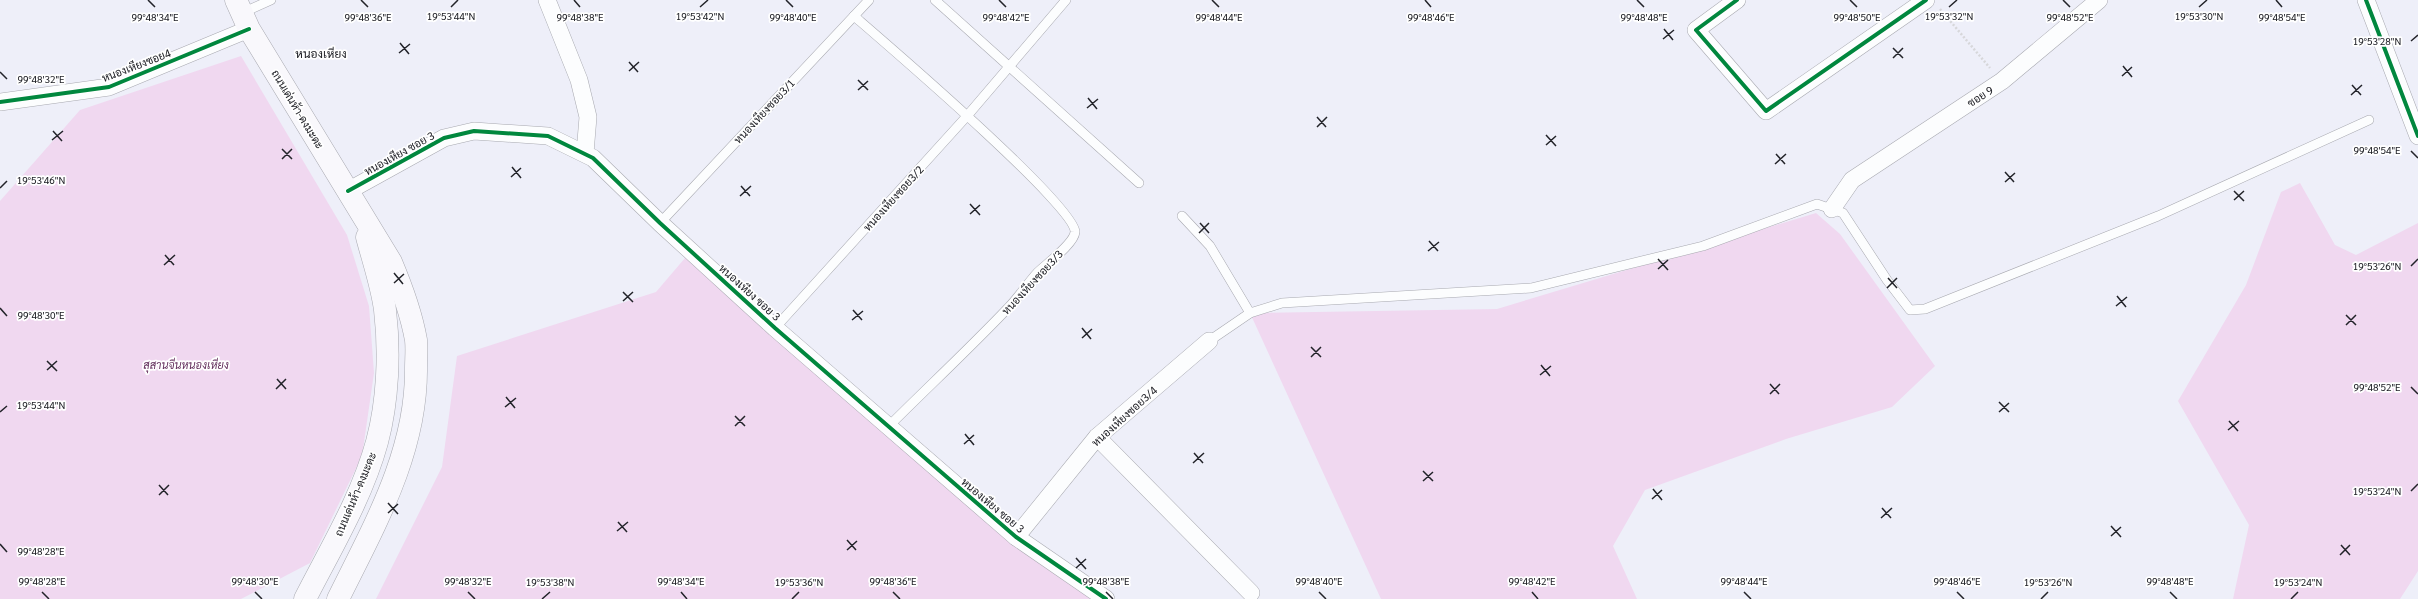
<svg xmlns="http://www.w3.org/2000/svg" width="2418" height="599" font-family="Georgia,Sarabun,serif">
	<rect width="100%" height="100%" fill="#eeeff9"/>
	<g fill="#f0d8f0">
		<path d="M241 56 347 235 369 306 374 373 362 456 310 563 241 599H0V201L80 110Z"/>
		<path d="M2300 183 2335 245 2356 255 2418 223V571L2400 599H2233L2249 525 2178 401 2246 285 2281 192Z"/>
		<path d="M1816 213 1840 234 1935 366 1892 407 1786 439 1645 490 1613 546 1637 599H1381L1250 313 1497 309Z"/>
		<path d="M691 251 1029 546 1106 599H376L442 467 457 356 656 292Z"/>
	</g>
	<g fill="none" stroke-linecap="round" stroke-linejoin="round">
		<g stroke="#a8a9b0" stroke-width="10">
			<g id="lane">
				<path d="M935 0 1139 183"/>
				<path d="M242 13 271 0"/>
				<path d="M854 16C884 42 1076 206 1075 232 1074 244 1046 264 1037 273 1027 284 1019 297 1008 308 969 349 928 387 888 427"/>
				<path d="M1182 216 1210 246 1250 313"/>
				<path d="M660 223 869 0"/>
				<path d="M775 328 967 116 1066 0"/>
				<path d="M1209 341 1250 313 1282 303 1531 288 1703 246 1817 204 1843 213 1887 280 1910 310 1925 309 2158 216 2369 120"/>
			</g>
		</g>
		<g stroke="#a8a9b0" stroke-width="18">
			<g id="street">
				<path d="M547 0 579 80 588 117 585 153"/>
				<path d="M1737 0 1696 30 1766 111 1926 0"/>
				<path d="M2366 0 2418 136"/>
				<path d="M0 102 109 87 249 29"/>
				<path d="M348 191 444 138 474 131 548 136 593 158 660 223 775 328 1016 537 1106 599"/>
				<path d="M1832 209 1852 180 2002 81 2099 0"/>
				<path d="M1097 437 1251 593"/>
				<path d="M1016 537 1097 437 1209 341"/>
			</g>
		</g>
		<g stroke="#a8a9b0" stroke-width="23">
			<g id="secondary">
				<path d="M236 0 249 29 391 262C402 288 411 312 416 340 417 349 416 359 416 368 417 452 374 526 338 599"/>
				<path d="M305 599C331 548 362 497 377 442 388 401 390 352 385 310 382 286 373 260 367 237"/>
			</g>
		</g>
		<path stroke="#d7d7da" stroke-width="2.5" stroke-dasharray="2 2" stroke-linecap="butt" d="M1940 9 1990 68"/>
		<use href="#lane" stroke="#fcfdfe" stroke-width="9"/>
		<use href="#street" stroke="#fcfdfe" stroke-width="17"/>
		<use href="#secondary" stroke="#f9f8fc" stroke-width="22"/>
		<g stroke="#fff" stroke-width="6">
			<g id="cycleway">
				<path d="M1737 0 1696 30 1766 111 1926 0"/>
				<path d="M2366 0 2418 136"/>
				<path d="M0 102 109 87 249 29"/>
				<path d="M348 191 444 138 474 131 548 136 593 158 660 223 775 328 1016 537 1106 599"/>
			</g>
		</g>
		<use href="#cycleway" stroke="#00873e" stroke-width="4"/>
	</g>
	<path fill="none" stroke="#222329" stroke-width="1.5" d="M148 0 155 7M361 0 368 7M574 0 580 7M786 0 793 7M999 0 1006 7M1212 0 1219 7M1425 0 1431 7M1637 0 1644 7M1850 0 1857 7M2063 0 2070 7M2276 0 2282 7M451 7 458 0M700 7 708 0M1949 7 1957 0M2199 7 2207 0M1664 29 1673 40M1663 39 1674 30M2411 41 2418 35M400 43 409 54M1893 48 1903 58M399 53 410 44M1893 58 1903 48M629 62 638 72M2123 66 2132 77M629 71 639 62M0 72 7 79M2122 76 2132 67M858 80 868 90M2352 85 2361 95M858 90 868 81M2351 95 2362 85M1088 98 1097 109M1087 108 1098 99M1317 117 1326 127M1317 127 1327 117M53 131 62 141M1546 135 1556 146M52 140 63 131M1546 145 1556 136M282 149 292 159M2411 151 2418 158M1776 154 1785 164M282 159 292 149M1775 164 1786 154M512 167 521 178M2005 172 2014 182M511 177 521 168M2005 182 2015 173M741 186 750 196M0 188 7 181M2234 191 2244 201M740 196 751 186M2234 200 2244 191M970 204 980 215M970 214 980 205M1200 223 1209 233M1199 233 1209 223M1429 241 1438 251M1428 251 1439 242M165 255 174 265M1658 259 1668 270M164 265 175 255M2411 266 2418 259M1658 269 1668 260M394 273 403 284M1888 278 1897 288M394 283 404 274M1887 288 1897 278M623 292 633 302M2117 296 2126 307M623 301 633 292M2116 306 2127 297M0 308 7 316M853 310 862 320M2346 315 2356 325M852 320 863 311M2346 325 2356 315M1082 328 1091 339M1082 338 1092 329M1311 347 1321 357M1311 357 1321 347M47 361 57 371M1541 365 1550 376M47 370 57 361M1540 375 1551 366M277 379 286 389M1770 384 1779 394M2411 387 2418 394M276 389 286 379M1770 394 1780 384M506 397 515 408M1999 402 2009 412M505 407 516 398M0 412 7 406M1999 412 2009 403M735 416 745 426M2229 421 2238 431M735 426 745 416M2228 430 2239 421M965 434 974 445M964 444 974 435M1194 453 1203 463M1193 463 1204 453M1423 471 1433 481M1423 481 1433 472M159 485 168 495M1653 489 1662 500M2411 491 2418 484M159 495 169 485M1652 499 1662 490M388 503 398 514M1882 508 1891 518M388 513 398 504M1881 518 1892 508M618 522 627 532M2111 526 2121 537M617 531 628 522M2111 536 2121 527M847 540 856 550M0 544 7 552M2341 545 2350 555M847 550 857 541M2340 555 2350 545M1076 558 1086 569M1076 568 1086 559M42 592 49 599M255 592 262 599M468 592 475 599M681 592 687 599M893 592 900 599M1106 592 1113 599M1319 592 1326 599M1532 592 1538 599M1744 592 1751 599M1957 592 1964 599M2170 592 2177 599M542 599 550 592M792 599 799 592M2041 599 2048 592M2291 599 2298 592"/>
	<g text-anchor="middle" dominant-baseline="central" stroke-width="3.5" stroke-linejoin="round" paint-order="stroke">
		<g font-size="11" fill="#222329" stroke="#fff">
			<text transform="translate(136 65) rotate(-21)">หนองเหียงซอย4</text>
			<text transform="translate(1980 96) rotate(-33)">ซอย 9</text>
			<text transform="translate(298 109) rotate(59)">ถนนเด่นห้า-ดงมะดะ</text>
			<text transform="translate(764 111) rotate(-47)">หนองเหียงซอย3/1</text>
			<text transform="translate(399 153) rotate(-29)">หนองเหียง ซอย 3</text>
			<text transform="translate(893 198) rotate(-48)">หนองเหียงซอย3/2</text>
			<text transform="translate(1032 282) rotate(-47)">หนองเหียงซอย3/3</text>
			<text transform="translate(750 292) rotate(42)">หนองเหียง ซอย 3</text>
			<text transform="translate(1124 416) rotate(-42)">หนองเหียงซอย3/4</text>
			<text transform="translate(355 494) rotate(-67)">ถนนเด่นห้า-ดงมะดะ</text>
			<text transform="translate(993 505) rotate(40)">หนองเหียง ซอย 3</text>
		</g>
		<g font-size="11" font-style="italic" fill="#64305d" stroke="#fff">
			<text x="186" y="364">สุสานจีนหนองเหียง</text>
		</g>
		<g font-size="12" fill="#222329" stroke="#fff">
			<text x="321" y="53">หนองเหียง</text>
		</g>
	</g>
	<g font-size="10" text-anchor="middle" fill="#222329" stroke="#fff" stroke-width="3.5" stroke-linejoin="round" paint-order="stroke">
		<text x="451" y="20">19°53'44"N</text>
		<text x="700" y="20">19°53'42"N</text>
		<text x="1949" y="20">19°53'32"N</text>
		<text x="2199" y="20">19°53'30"N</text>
		<text x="155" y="21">99°48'34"E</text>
		<text x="580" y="21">99°48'38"E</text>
		<text x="1006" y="21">99°48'42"E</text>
		<text x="1219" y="21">99°48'44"E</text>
		<text x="1431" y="21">99°48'46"E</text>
		<text x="1644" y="21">99°48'48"E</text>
		<text x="2282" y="21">99°48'54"E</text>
		<text x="368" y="21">99°48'36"E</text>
		<text x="793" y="21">99°48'40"E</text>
		<text x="1857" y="21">99°48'50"E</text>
		<text x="2070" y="21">99°48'52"E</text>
		<text x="2377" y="45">19°53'28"N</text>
		<text x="41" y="83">99°48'32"E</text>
		<text x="2377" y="154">99°48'54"E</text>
		<text x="41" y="184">19°53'46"N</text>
		<text x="2377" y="270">19°53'26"N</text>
		<text x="41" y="319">99°48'30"E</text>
		<text x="2377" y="391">99°48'52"E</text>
		<text x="41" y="409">19°53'44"N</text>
		<text x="2377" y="495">19°53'24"N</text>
		<text x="41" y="555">99°48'28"E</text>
		<text x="42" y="585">99°48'28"E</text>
		<text x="255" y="585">99°48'30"E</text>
		<text x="468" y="585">99°48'32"E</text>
		<text x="681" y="585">99°48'34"E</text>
		<text x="893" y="585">99°48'36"E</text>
		<text x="1106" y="585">99°48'38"E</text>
		<text x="1319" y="585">99°48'40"E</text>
		<text x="1532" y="585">99°48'42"E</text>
		<text x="1744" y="585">99°48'44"E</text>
		<text x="1957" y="585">99°48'46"E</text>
		<text x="2170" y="585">99°48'48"E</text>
		<text x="550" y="586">19°53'38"N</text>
		<text x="799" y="586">19°53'36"N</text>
		<text x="2048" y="586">19°53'26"N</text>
		<text x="2298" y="586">19°53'24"N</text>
	</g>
</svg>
